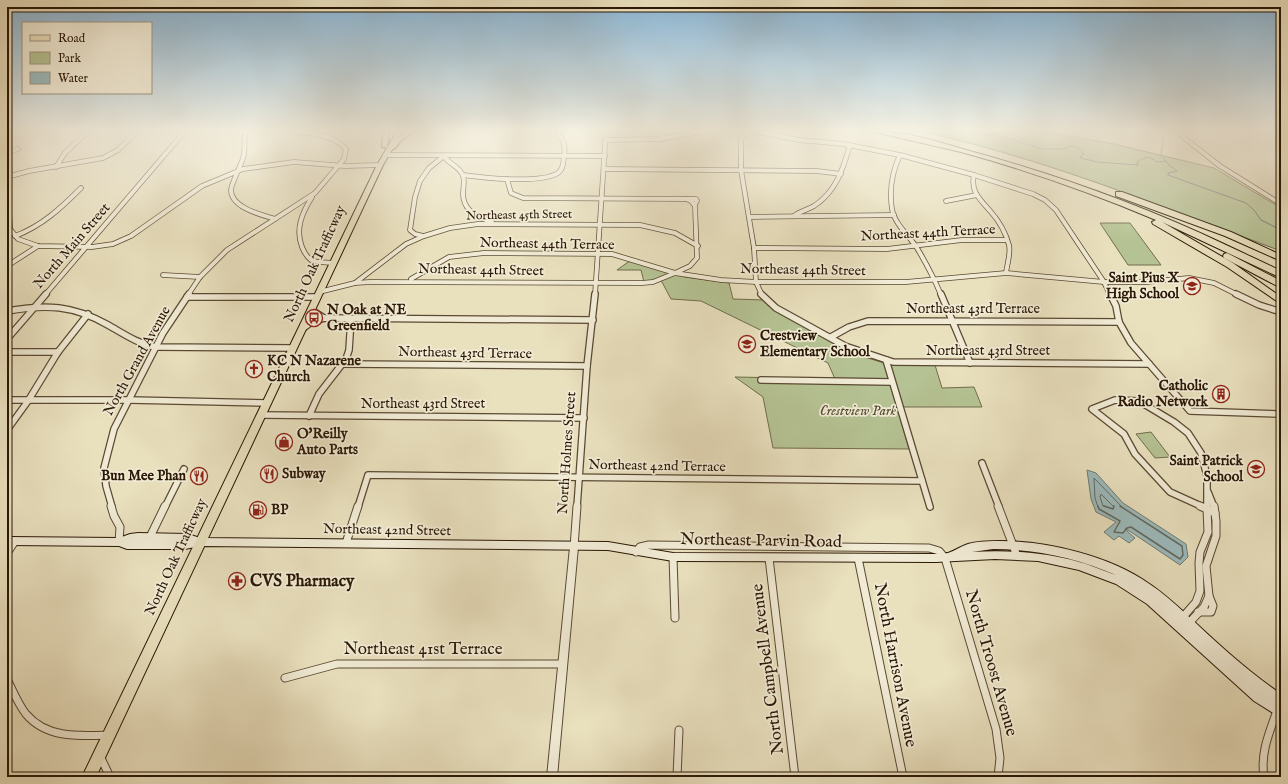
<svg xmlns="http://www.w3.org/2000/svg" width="1288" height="784" font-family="'IM FELL English',serif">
	<rect width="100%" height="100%" fill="#e9e0be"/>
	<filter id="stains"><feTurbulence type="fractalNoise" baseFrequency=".005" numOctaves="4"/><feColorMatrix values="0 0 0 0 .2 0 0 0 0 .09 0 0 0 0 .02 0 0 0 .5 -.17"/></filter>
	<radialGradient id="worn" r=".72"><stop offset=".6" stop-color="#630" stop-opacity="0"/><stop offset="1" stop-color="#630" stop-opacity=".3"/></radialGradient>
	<g fill="#b5c293" stroke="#706c4c">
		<path d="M919 131H1039L1114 144 1214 168 1281 208V251C1162 207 1044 158 919 131Z"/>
		<path d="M1100 223H1130L1161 265H1128Z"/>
		<path d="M631 260 685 277 729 283 733 299 764 300 787 317 839 346 861 356 881 362 898 364 935 365 942 388 974 387 982 407H897L909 449 773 448 763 397 735 377 835 379 828 363 701 301 671 299 662 282 657 279 644 282 641 270H617Z"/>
		<path d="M1151 432 1170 457 1155 458 1136 434Z"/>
	</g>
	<path fill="#9cbabc" stroke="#6e7973" d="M1087 470 1096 473 1123 503 1186 544 1188 557 1180 565 1125 528 1128 532 1135 538 1129 543 1119 536 1114 540 1104 532 1116 522 1096 512 1091 499Z"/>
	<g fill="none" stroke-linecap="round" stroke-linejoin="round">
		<g stroke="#636860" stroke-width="1">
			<path d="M1098 507 1095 498 1094 478 1122 507"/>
			<path d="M1107 507 1103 506 1100 497 1101 494 1114 507"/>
		</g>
		<g stroke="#636860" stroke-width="1.5">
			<path d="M1098 506 1099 509 1120 521 1114 532 1123 533 1127 528 1131 527 1180 559 1183 555 1182 546 1120 506"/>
			<path d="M1104 506 1113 509 1114 506"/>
		</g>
		<g stroke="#6e7973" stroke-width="1">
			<path d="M976 131 983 135H998L1041 149H1062L1072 146 1078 148 1084 154 1080 157 1081 158 1097 162 1138 165 1137 162C1145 157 1149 155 1157 162L1166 161"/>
			<path d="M1159 131 1163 140 1161 155 1169 165 1177 171 1168 173V175L1246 203 1254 210 1261 220 1281 230"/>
		</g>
		<g stroke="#5a4933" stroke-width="5.5">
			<g id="minor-far2">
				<path d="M246 131C243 140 246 149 243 158 241 166 231 184 231 190 231 208 262 215 275 219"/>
				<path d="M660 131 662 139"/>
				<path d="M746 131 741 140V170L754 248 756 282 762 295"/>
				<path d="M752 131 799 140 843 144 900 155 974 175 1033 194 1045 200 1056 210 1104 282 1110 295"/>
				<path d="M606 140 659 139 706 131"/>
				<path d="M7 153 18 149"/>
				<path d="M385 155 605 156"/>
				<path d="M900 155C892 172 889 190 892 209 894 223 909 236 917 248 926 263 934 278 941 295"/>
				<path d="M56 167 65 153 88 131"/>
				<path d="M604 169 817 171 841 174"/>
				<path d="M463 175C484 178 540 184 558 173 564 169 563 162 564 156 566 145 563 139 556 131"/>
				<path d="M974 175C970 192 981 200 991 212 999 221 1006 234 1009 245 1011 254 1007 264 1006 273"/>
				<path d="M7 177 29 171 103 158 118 150 137 131"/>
				<path d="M7 181 10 229 18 239 38 246 92 247 113 244 131 236 202 186 243 169 294 162 345 166 380 165"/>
				<path d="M312 197C302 213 295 229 302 247 304 252 307 257 311 260 318 263 326 262 333 263"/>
				<path d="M686 199H696L697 201 695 204"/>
				<path d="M946 201 977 195"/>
				<path d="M794 216C800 211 807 210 814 206 836 192 843 169 850 145"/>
				<path d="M749 217 894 215"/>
				<path d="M15 236C42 226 61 208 81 188"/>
				<path d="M423 236 415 234 410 230 415 197 420 181 429 168 444 156C448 164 460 166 463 176 465 181 463 189 463 194 463 211 478 218 492 222"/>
				<path d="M754 248 887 249 962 240H1007"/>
				<path d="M7 266 38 246"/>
				<path d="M163 275 200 277"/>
				<path d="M411 279 449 257 484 253 612 254 675 273 690 266 697 258 695 206 691 201 686 199 523 198 511 193 507 179"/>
				<path d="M355 283 406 244 424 236 450 228 478 224 640 225 675 233 698 246"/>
				<path d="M319 292 355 283 370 282 642 283 653 282 675 273 721 280 756 282H906L1006 273 1104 282H1146L1189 278 1214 283 1238 295"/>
				<path d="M45 295 185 131"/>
				<path d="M188 295 200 277 227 250 315 193 344 159 346 149C333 134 312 134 293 131"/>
				<path d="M595 295 606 131"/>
			</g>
		</g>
		<g stroke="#5a4933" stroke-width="8">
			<g id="minor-far1">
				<path d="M761 294 776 308 845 346 893 362 1149 364"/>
				<path d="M941 294 970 363"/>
				<path d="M1110 294 1116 306 1119 322 1131 343 1190 411 1281 414"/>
				<path d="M1236 294 1259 305 1281 312"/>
				<path d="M187 297H317"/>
				<path d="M311 310 324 318"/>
				<path d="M7 311C46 304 73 305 108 325 124 334 138 344 156 347L293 348"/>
				<path d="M302 329 310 323 324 318 593 320"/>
				<path d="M831 337 849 327 868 321 1119 322"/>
				<path d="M7 339 46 294"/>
				<path d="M7 352H58"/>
				<path d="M886 360 930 507"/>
				<path d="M344 364 587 366"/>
				<path d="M761 380 892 382"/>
				<path d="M7 400H130L267 403"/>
				<path d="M261 415 584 418"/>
				<path d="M309 416 319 394 346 359 349 350 351 319"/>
				<path d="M7 430 28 401 58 352 88 314"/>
				<path d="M982 463 999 507"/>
				<path d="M1208 492 1214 507"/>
				<path d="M112 507 106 486 104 468 114 429 163 333 189 294"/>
				<path d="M165 507 184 469"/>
				<path d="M358 507 368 475 922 481"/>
				<path d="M577 507 587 366 595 294"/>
				<path d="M1203 507 1170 492 1135 454 1124 434 1092 409 1115 400 1139 401 1174 422 1188 433 1201 453 1207 476V507"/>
			</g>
		</g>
		<g stroke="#5a4933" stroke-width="9">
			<g id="minor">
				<path d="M111 506 114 516 120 527 119 542"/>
				<path d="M998 506 1017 556"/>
				<path d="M1200 506 1207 509"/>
				<path d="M1207 506V509"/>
				<path d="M1207 509 1215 513"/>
				<path d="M150 537 165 506"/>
				<path d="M346 543 358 506"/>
				<path d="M574 547 577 506"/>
				<path d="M636 552 640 547 649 545 929 548 939 551 945 558 996 729 1000 758 998 777"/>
				<path d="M7 553 15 541"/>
				<path d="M673 557 675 618"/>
				<path d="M769 558 795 777"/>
				<path d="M858 558 903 777"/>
				<path d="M1198 612H1211L1213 606 1209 596"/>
				<path d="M1182 618 1196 602 1200 591 1199 563 1200 552 1208 532 1207 509"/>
				<path d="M1187 625 1204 607 1209 596 1206 566 1216 536V521L1214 506"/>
				<path d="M285 678 337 664H563"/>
				<path d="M7 679C13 691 18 704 26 714 47 739 80 736 109 735"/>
				<path d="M100 756 110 777"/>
				<path d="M677 777 679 730"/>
				<path d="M1264 777C1260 752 1270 731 1278 708"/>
			</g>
		</g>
		<g stroke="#5a4933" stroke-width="2">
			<g id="tertiary">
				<path d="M1173 131H1178L1222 165 1281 202V206L1218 167Z"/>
				<path d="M574 543 577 544 578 547 557 777H547L570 547 571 544Z"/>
			</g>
		</g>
		<g stroke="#2a1705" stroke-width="2">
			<path id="secondary" d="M138 533 188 534 200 538 608 542 673 553 936 554C940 553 945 554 948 553 955 551 961 546 968 544 978 541 990 541 1001 541 1047 541 1110 556 1148 583 1162 592 1174 603 1186 614 1216 642 1247 671 1281 694V718L1254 701 1147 604 1116 584 1079 570 1038 561 995 559 936 562 673 561 608 550 200 546 185 549H127L119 546 7 545V537L119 538 130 534ZM993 549C1035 549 1078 558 1116 575 1104 571 1091 565 1079 562 1044 552 1008 550 972 552Z"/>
		</g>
		<g stroke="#2a1705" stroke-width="2">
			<path id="primary" d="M397 131H403L383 165 96 777H82L377 165Z"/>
		</g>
		<g stroke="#2a1705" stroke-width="2">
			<g id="motorway">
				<path d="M380 131H387L389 134 387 148 382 147 383 134Z"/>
				<path d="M408 131H415L402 140 394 149H390L389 148 398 138Z"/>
				<path d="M874 131C907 131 945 144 977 153 1063 177 1146 207 1226 245 1245 254 1263 262 1281 271V278L1162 222 1233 263 1281 297V304L1227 267 1153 224 1152 222 1156 220C1092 193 1027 170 961 152 932 145 903 139 875 132Z"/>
				<path d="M1116 192H1122L1231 232 1281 255V261L1225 236 1116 196Z"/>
				<path d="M1227 253 1281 281V288L1224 258 1223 256 1224 254Z"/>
			</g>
		</g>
		<use href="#minor-far2" stroke="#f1ebd5" stroke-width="4"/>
		<use href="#minor-far1" stroke="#f1ebd5" stroke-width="5.5"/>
		<use href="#minor" stroke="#f1ebd5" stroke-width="7"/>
		<use href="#tertiary" fill="#f1ebd5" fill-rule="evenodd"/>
		<use href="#secondary" fill="#f1ebd5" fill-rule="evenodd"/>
		<use href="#primary" fill="#e9e0be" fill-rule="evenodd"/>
		<use href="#motorway" fill="#e9e0be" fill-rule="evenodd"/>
	</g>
	<linearGradient id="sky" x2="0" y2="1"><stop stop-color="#89b6d6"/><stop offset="0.54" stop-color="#f5f1e2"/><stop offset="1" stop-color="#f5f1e2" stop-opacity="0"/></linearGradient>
	<rect width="1288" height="241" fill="url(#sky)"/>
	<defs>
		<g id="school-ring" transform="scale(0.9)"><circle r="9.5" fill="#f1ebd5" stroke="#8f2418" stroke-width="1.5"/><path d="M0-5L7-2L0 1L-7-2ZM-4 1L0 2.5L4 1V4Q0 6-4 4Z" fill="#8f2418"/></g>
		<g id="bus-ring" transform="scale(0.9)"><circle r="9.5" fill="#f1ebd5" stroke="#8f2418" stroke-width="1.5"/><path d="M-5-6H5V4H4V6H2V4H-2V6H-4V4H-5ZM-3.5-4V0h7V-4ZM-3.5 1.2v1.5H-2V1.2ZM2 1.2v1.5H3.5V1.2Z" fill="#8f2418"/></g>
		<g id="church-ring" transform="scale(0.9)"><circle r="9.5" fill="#f1ebd5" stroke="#8f2418" stroke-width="1.5"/><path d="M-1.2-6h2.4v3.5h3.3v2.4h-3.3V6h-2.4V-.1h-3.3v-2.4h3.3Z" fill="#8f2418"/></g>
		<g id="building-ring" transform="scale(0.9)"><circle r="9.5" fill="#f1ebd5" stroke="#8f2418" stroke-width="1.5"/><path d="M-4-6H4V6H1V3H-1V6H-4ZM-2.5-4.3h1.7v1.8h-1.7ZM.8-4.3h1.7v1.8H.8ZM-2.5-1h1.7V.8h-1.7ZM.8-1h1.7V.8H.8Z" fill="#8f2418"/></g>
		<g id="shop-ring" transform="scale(0.9)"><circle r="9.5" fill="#f1ebd5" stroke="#8f2418" stroke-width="1.5"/><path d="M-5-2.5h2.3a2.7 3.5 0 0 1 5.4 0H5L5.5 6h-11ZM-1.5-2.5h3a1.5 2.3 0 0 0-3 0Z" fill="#8f2418"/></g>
		<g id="restaurant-ring" transform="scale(0.9)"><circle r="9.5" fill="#f1ebd5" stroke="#8f2418" stroke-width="1.5"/><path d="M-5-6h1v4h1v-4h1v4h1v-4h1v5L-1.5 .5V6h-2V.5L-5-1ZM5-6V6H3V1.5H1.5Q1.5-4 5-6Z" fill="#8f2418"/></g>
		<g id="fuel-ring" transform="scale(0.9)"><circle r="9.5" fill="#f1ebd5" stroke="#8f2418" stroke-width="1.5"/><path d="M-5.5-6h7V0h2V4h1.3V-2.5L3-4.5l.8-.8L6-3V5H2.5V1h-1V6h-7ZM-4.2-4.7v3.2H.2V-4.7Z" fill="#8f2418"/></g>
		<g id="pharmacy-ring" transform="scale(0.9)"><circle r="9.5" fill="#f1ebd5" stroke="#8f2418" stroke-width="1.5"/><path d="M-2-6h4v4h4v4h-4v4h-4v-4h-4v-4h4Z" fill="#8f2418"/></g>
	</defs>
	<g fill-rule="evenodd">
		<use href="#school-ring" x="1192" y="286"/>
		<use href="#bus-ring" x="314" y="318"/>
		<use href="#school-ring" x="747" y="344"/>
		<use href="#church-ring" x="254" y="369"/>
		<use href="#building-ring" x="1221" y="394"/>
		<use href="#shop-ring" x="284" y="442"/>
		<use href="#school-ring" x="1256" y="469"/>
		<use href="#restaurant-ring" x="269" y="474"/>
		<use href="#restaurant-ring" x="199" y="476"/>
		<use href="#fuel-ring" x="258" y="510"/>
		<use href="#pharmacy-ring" x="237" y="581"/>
	</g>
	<g text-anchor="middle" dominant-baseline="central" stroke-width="3.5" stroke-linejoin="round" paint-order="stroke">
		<g font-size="12" fill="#2a1705" stroke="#f1ebd5">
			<text transform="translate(519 215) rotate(-1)">Northeast 45th Street</text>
		</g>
		<g font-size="14" fill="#2a1705" stroke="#f1ebd5">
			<text transform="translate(928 233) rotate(-3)">Northeast 44th Terrace</text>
			<text transform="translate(547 244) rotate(1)">Northeast 44th Terrace</text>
			<text transform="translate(72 246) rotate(-49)">North Main Street</text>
			<text transform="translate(315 264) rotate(-65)">North Oak Trafficway</text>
			<text transform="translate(481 270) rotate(1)">Northeast 44th Street</text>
			<text transform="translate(803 270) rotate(1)">Northeast 44th Street</text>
			<text x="973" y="309">Northeast 43rd Terrace</text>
			<text x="988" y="351">Northeast 43rd Street</text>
			<text transform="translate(465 353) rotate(1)">Northeast 43rd Terrace</text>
			<text transform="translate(137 361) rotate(-61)">North Grand Avenue</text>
			<text x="423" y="404">Northeast 43rd Street</text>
			<text transform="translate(567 453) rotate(-86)">North Holmes Street</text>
			<text transform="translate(657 466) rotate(1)">Northeast 42nd Terrace</text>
			<text transform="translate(387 530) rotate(1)">Northeast 42nd Street</text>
			<text transform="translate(176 557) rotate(-65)">North Oak Trafficway</text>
		</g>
		<g font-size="14" font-weight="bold" fill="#2a1705" stroke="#f1ebd5" text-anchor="start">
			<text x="1179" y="278" text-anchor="end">Saint Pius X<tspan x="1179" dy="16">High School</tspan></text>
			<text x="327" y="310">N Oak at NE<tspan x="327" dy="16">Greenfield</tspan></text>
			<text x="760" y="336">Crestview<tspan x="760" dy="16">Elementary School</tspan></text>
			<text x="267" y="361">KC N Nazarene<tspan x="267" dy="16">Church</tspan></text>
			<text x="1208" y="386" text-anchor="end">Catholic<tspan x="1208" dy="16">Radio Network</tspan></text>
			<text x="297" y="434">O'Reilly<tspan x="297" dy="16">Auto Parts</tspan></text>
			<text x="1243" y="461" text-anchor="end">Saint Patrick<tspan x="1243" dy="16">School</tspan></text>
			<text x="282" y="474">Subway</text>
			<text x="186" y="476" text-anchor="end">Bun Mee Phan</text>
			<text x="271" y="510">BP</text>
		</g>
		<g font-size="14" font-style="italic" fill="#544a30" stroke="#f1ebd5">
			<text x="858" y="411">Crestview Park</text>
		</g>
		<g font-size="17" fill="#2a1705" stroke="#f1ebd5">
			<text transform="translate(761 541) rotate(1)">Northeast Parvin Road</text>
			<text x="423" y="649">Northeast 41st Terrace</text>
			<text transform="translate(991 663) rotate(74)">North Troost Avenue</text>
			<text transform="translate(895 665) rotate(79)">North Harrison Avenue</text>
			<text transform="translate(768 669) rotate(-97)">North Campbell Avenue</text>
		</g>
		<g font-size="17" font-weight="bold" fill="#2a1705" stroke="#f1ebd5" text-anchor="start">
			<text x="250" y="581">CVS Pharmacy</text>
		</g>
	</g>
	<rect width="1288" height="784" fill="none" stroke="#e9e0be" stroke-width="24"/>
	<rect x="8" y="8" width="1272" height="768" fill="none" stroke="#2a1705" stroke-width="2"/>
	<rect x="12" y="12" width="1264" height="760" fill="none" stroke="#2a1705"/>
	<rect x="22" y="22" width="130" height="72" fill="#f1ebd5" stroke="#a19682"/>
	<rect x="30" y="35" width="20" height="6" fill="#e9e0be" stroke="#a19682"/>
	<text x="58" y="42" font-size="12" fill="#2a1705">Road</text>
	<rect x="30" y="52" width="20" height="12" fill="#b5c293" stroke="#a19682"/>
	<text x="58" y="62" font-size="12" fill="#2a1705">Park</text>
	<rect x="30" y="72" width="20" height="12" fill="#9cbabc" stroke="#a19682"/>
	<text x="58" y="82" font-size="12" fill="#2a1705">Water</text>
	<rect width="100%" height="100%" filter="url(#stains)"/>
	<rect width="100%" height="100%" fill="url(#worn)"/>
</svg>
